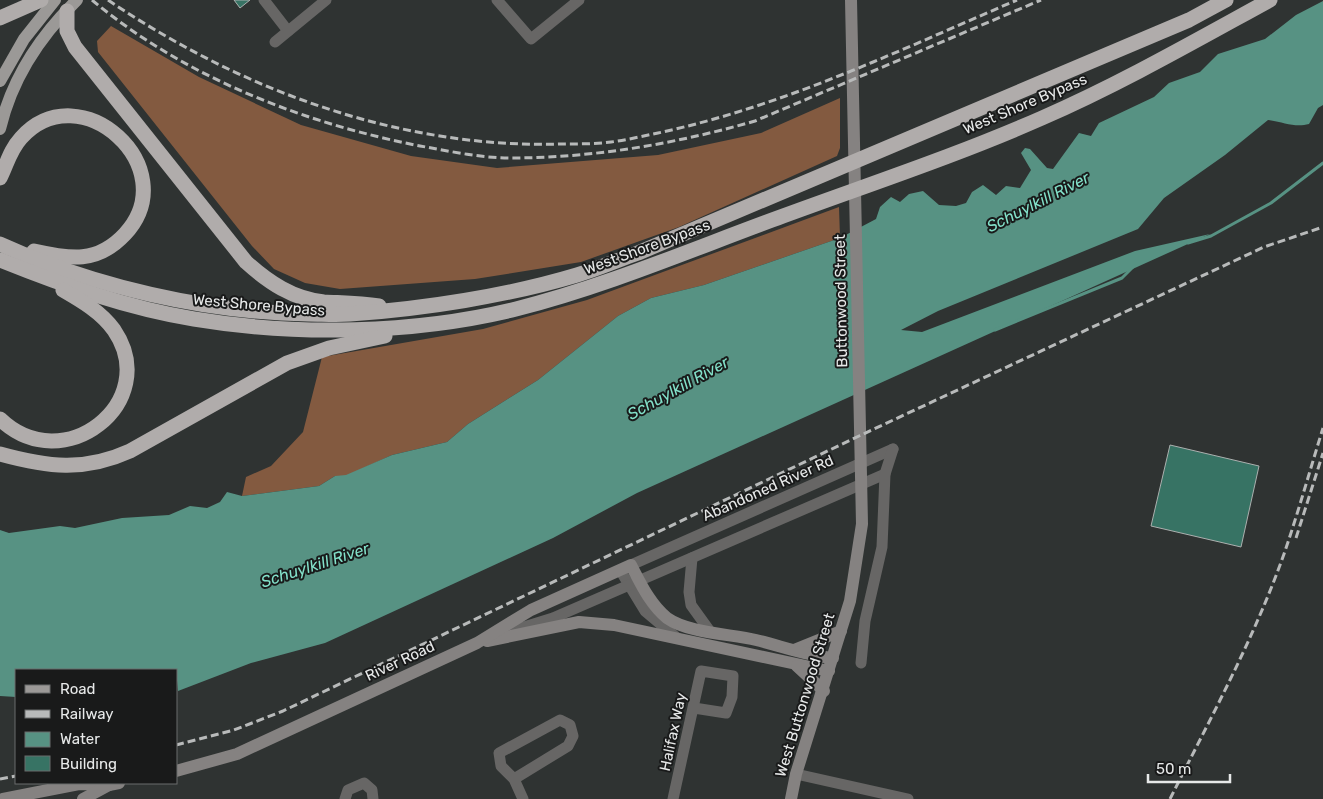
<svg xmlns="http://www.w3.org/2000/svg" width="1323" height="799" font-family="Rubik,sans-serif">
	<rect width="100%" height="100%" fill="#2f3332"/>
	<g fill="#835a40">
		<path d="M111 26 199 77 301 125 411 156 497 168 658 155 761 133 840 98V148L837 156 679 227 581 262 475 279 340 289 305 283 274 269 252 246 98 52 97 41Z"/>
		<path d="M839 207 840 238 704 285 651 298 618 316 538 380 468 424 447 442 392 455 346 476H335L319 486 242 496 246 477 271 466 303 432 322 357 483 329 587 300Z"/>
	</g>
	<path fill="#579283" d="M1323 1V105L1318 108 1309 124C1295 128 1283 122 1268 120L1225 155 1164 198 1138 229 938 311 901 330 922 332 1135 251 1210 234 637 493 553 538 325 643 251 663 178 691 176 670H16V697L0 696V530L9 533 60 526 75 528 122 518 169 515 190 506 207 508 220 502 227 492 242 496 319 486 335 476 346 475 392 455 447 442 468 424 538 380 618 316 651 298 704 285 840 238 876 219 880 207 891 197 900 202 909 194 923 191 939 205 956 206 966 203 972 192 983 185 996 195 1006 186 1020 188 1031 170 1021 153 1025 148 1030 149 1047 168 1053 169 1079 133 1091 136 1099 123 1154 97 1169 83 1200 72 1218 54 1265 39 1296 15Z"/>
	<g fill="none" stroke-linecap="round" stroke-linejoin="round">
		<g stroke="#579283" stroke-width="3">
			<path d="M1188 243 1211 236 1271 203 1323 163"/>
			<path d="M995 330 1122 278 1134 266"/>
		</g>
	</g>
	<g fill="#377364" stroke="#acb0af">
		<path d="M234 0H250L240 8Z"/>
		<path d="M1170 445 1259 466 1241 547 1151 526Z"/>
	</g>
	<g fill="none" stroke-linecap="round" stroke-linejoin="round">
		<g stroke="#676665" stroke-width="11">
			<path d="M264 0 288 31"/>
			<path d="M497 0 531 39 579 0"/>
			<path d="M275 42 326 0"/>
			<path d="M692 558 689 592 691 605 709 630"/>
			<path d="M631 565 893 449"/>
			<path d="M620 570 645 611 677 638"/>
			<path d="M511 631 553 618 885 474"/>
			<path d="M861 663 865 621 882 547 885 474 893 449"/>
			<path d="M796 774 908 799"/>
			<path d="M514 779 568 746 573 736 570 725 560 720 499 753 501 766 514 779 523 799"/>
			<path d="M345 799 348 790 364 783 372 790 373 799"/>
			<path d="M673 799 701 671 733 676 732 697 726 713 694 708"/>
		</g>
		<g stroke="#858281" stroke-width="12">
			<path d="M487 641 579 622 614 625 829 671"/>
			<path d="M794 650 841 631"/>
			<path d="M797 666 824 691"/>
			<path d="M176 771 237 754 477 643 531 610 631 565C641 584 650 604 667 618 688 633 730 634 756 640 781 646 807 656 833 658"/>
			<path d="M3 799 79 784 109 785 119 783"/>
			<path d="M83 799 109 785"/>
			<path d="M791 799 796 774 850 601 862 524 851 0"/>
		</g>
		<g stroke="#9b9997" stroke-width="12">
			<path d="M0 81 24 39 55 0"/>
			<path d="M0 129C12 78 40 36 77 0"/>
		</g>
		<g stroke="#b0acab" stroke-width="15">
			<path d="M67 11V31L75 47 246 262C268 282 293 299 324 302 343 303 360 303 379 306"/>
			<path d="M0 18 41 0"/>
			<path d="M0 178C7 164 10 150 21 138 80 72 186 168 125 234 97 264 70 259 34 251"/>
			<path d="M0 244C95 287 204 312 308 314 322 314 336 315 350 314 423 309 507 296 577 275 598 269 618 260 638 253L1189 20 1226 0"/>
			<path d="M0 260C62 285 127 308 194 319 296 336 414 334 516 309 607 286 695 248 783 216 870 184 958 155 1042 118 1120 84 1195 41 1270 0"/>
			<path d="M0 419C63 480 163 402 114 330 101 312 82 301 63 290"/>
			<path d="M0 454C47 467 84 472 130 451L287 363 329 348 385 336"/>
		</g>
		<g stroke="#b8baba" stroke-width="3" stroke-dasharray="8 4" stroke-linecap="butt">
			<path d="M92 0C184 77 303 123 420 146 449 151 480 158 510 158 593 158 675 144 755 121L1041 0"/>
			<path d="M108 0C241 90 400 149 562 144 578 144 595 144 611 142 627 140 643 136 658 133 784 106 900 50 1017 0"/>
			<path d="M1296 538 1323 453"/>
			<path d="M176 745 234 730 283 711 859 436 1264 247 1323 227"/>
			<path d="M0 779 16 776"/>
			<path d="M1170 799C1210 719 1254 639 1284 554 1298 513 1310 470 1323 428"/>
		</g>
	</g>
	<g text-anchor="middle" dominant-baseline="central" stroke-width="4" stroke-linejoin="round" paint-order="stroke">
		<g font-size="15" fill="#e7e9e9" stroke="#191a1a">
			<text transform="translate(1025 104) rotate(-23)">West Shore Bypass</text>
			<text transform="translate(647 247) rotate(-20)">West Shore Bypass</text>
			<text transform="translate(841 301) rotate(-91)">Buttonwood Street</text>
			<text transform="translate(259 305) rotate(5)">West Shore Bypass</text>
			<text transform="translate(768 488) rotate(-24)">Abandoned River Rd</text>
			<text transform="translate(400 661) rotate(-25)">River Road</text>
			<text transform="translate(805 695) rotate(-73)">West Buttonwood Street</text>
			<text transform="translate(673 732) rotate(-78)">Halifax Way</text>
		</g>
		<g font-size="16" font-style="italic" fill="#83e1ca" stroke="#191a1a">
			<text transform="translate(1038 202) rotate(-27)">Schuylkill River</text>
			<text transform="translate(678 388) rotate(-29)">Schuylkill River</text>
			<text transform="translate(315 565) rotate(-18)">Schuylkill River</text>
		</g>
	</g>
	<rect x="15" y="669" width="162" height="115" fill="#191a1a" stroke="#6b6d6d"/>
	<rect x="25" y="685" width="25" height="8" fill="#9b9997" stroke="#6b6d6d"/>
	<text x="60" y="694" font-size="15" fill="#e7e9e9">Road</text>
	<rect x="25" y="710" width="25" height="8" fill="#b8baba" stroke="#6b6d6d"/>
	<text x="60" y="719" font-size="15" fill="#e7e9e9">Railway</text>
	<rect x="25" y="732" width="25" height="15" fill="#579283" stroke="#6b6d6d"/>
	<text x="60" y="744" font-size="15" fill="#e7e9e9">Water</text>
	<rect x="25" y="756" width="25" height="15" fill="#377364" stroke="#6b6d6d"/>
	<text x="60" y="769" font-size="15" fill="#e7e9e9">Building</text>
	<path d="M1148 774v8h82v-8" fill="none" stroke="#e7e9e9" stroke-width="2.5"/>
	<text x="1156" y="774" font-size="15" fill="#e7e9e9" stroke="#191a1a" stroke-width="4" paint-order="stroke">50 m</text>
</svg>
